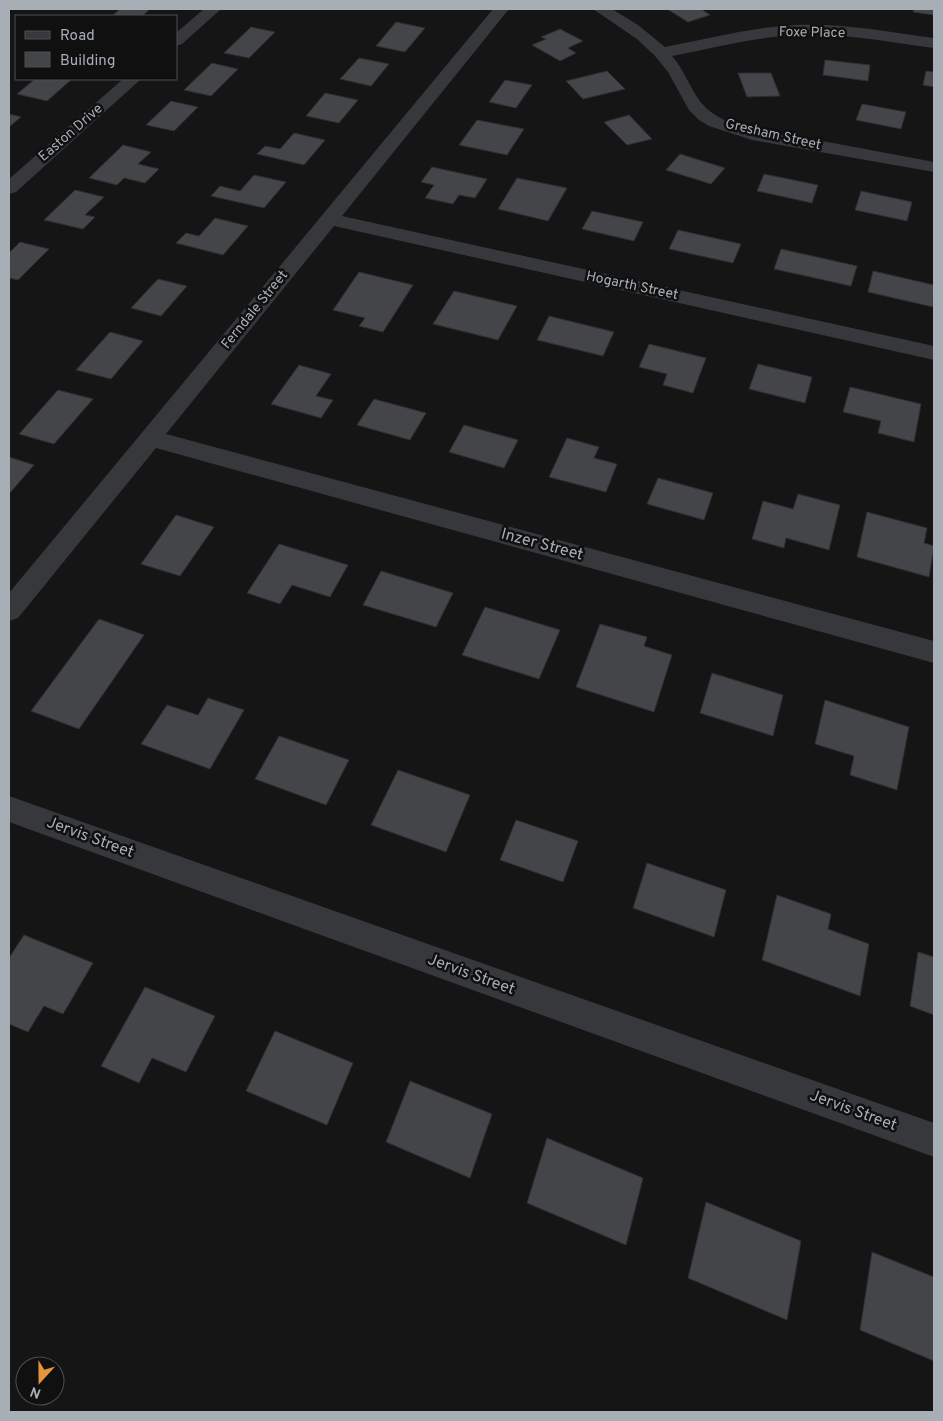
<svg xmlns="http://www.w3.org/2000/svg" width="943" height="1421" font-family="Overpass,sans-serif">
	<rect width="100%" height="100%" fill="#151516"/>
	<g fill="#444549" stroke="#2f2f32">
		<path d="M120 9H150L142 16H112Z"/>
		<path d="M667 9H701L710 15 688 22Z"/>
		<path d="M914 9H934V15L913 12Z"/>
		<path d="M396 22 425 28 405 52 376 46Z"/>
		<path d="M251 27 275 32 249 58 224 53Z"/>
		<path d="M560 29 583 41 568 48 576 53 560 61 532 45 546 39 541 37Z"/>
		<path d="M359 58 389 64 371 86 340 79Z"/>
		<path d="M825 60 870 65 868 81 823 75Z"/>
		<path d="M212 63 238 69 211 96 184 90Z"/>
		<path d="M607 71 625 89 583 99 566 81Z"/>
		<path d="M926 71 934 72V87L923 85Z"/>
		<path d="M738 73H771L780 96 747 97Z"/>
		<path d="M35 79H72L47 101 17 94Z"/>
		<path d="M505 80 532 85 516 108 489 102Z"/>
		<path d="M325 93 358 100 339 123 306 116Z"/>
		<path d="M171 101 198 107 174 131 146 125Z"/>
		<path d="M862 104 906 112 901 129 856 120Z"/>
		<path d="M9 114 21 117 9 127Z"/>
		<path d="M629 115 652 139 627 145 604 122Z"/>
		<path d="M477 120 524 129 507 155 459 145Z"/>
		<path d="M294 133 325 140 304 165 257 154 265 146 280 149Z"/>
		<path d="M123 145 151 152 138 164 159 169 145 183 124 178 117 185 89 178Z"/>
		<path d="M680 154 725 168 711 184 666 170Z"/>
		<path d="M432 167 487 179 475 198 459 195 453 204 425 198 434 185 421 182Z"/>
		<path d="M764 174 818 185 812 203 757 191Z"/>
		<path d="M254 175 286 182 264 208 211 196 220 186 240 191Z"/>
		<path d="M517 178 567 188 548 221 498 209Z"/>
		<path d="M75 190 104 197 85 215 95 217 83 229 44 220Z"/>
		<path d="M861 191 912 202 907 221 855 210Z"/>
		<path d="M592 211 643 222 634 241 582 229Z"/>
		<path d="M215 218 248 226 223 255 176 243 186 233 199 236Z"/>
		<path d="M678 230 741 244 733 263 669 249Z"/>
		<path d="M20 242 49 249 18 280 9 278V253Z"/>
		<path d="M781 249 857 266 851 286 774 269Z"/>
		<path d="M873 271 934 285 933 307 868 292Z"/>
		<path d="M359 272 413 285 383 332 359 326 365 318 333 310Z"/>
		<path d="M158 279 187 286 161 316 131 308Z"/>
		<path d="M454 291 517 306 498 340 433 324Z"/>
		<path d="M549 316 614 332 603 356 537 340Z"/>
		<path d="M110 332 143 341 111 379 76 370Z"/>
		<path d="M649 344 706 358 693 393 663 385 667 374 639 367Z"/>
		<path d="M758 364 812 377 805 403 749 389Z"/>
		<path d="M299 365 331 374 316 396 333 400 321 418 271 404Z"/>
		<path d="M850 387 921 404 914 442 878 433 881 421 843 412Z"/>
		<path d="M58 390 93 399 54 444 19 434Z"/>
		<path d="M374 399 426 413 410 440 357 425Z"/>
		<path d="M464 425 518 440 504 468 449 452Z"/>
		<path d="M567 438 599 447 594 458 617 464 606 492 549 477Z"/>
		<path d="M9 457 34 465 9 494Z"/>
		<path d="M658 478 713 493 704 520 647 504Z"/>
		<path d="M798 494 840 505 829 550 786 538 784 548 752 539 763 501 793 509Z"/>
		<path d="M867 512 927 528 924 543 934 546 929 577 857 557Z"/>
		<path d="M176 515 214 527 180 576 141 564Z"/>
		<path d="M279 544 348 565 330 597 292 585 280 604 247 593Z"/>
		<path d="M381 571 453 593 436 627 363 605Z"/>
		<path d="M485 607 560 630 539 679 462 655Z"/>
		<path d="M99 619 144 635 79 729 31 711Z"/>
		<path d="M600 624 647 637 644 646 672 655 654 712 576 687Z"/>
		<path d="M712 673 783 695 773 736 700 713Z"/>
		<path d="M208 698 244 710 210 769 141 744 167 705 198 715Z"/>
		<path d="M825 700 909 727 897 790 850 775 854 756 815 744Z"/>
		<path d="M279 736 349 760 326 805 255 779Z"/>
		<path d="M398 770 470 795 446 852 371 825Z"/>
		<path d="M516 820 578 841 563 882 500 860Z"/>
		<path d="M647 863 726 890 714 937 633 908Z"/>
		<path d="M777 895 831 914 828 929 869 944 860 996 762 960Z"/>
		<path d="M24 935 93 963 63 1014 44 1006 28 1032 9 1024V958Z"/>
		<path d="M918 952 934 957V1015L910 1006Z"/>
		<path d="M145 987 215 1016 186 1072 152 1058 139 1083 101 1066Z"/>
		<path d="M275 1031 353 1063 327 1125 246 1091Z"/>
		<path d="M410 1081 492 1114 470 1178 386 1142Z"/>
		<path d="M547 1138 643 1178 626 1245 527 1203Z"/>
		<path d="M706 1202 801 1241 787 1320 688 1278Z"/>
		<path d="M872 1252 934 1277V1361L860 1330Z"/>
	</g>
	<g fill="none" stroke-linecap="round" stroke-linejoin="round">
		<g fill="#36383b" fill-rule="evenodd">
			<path d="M204 9H221L182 44 176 46V33Z"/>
			<path d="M493 9H509L342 216 934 346V360L334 226 166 434 934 641V663L156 448 18 618 9 621V593Z"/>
			<path d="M593 9H612L638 25 665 47C708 39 752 27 797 25 843 23 889 32 934 38V48C889 42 843 33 797 35 755 37 713 48 672 56 687 73 693 99 711 112 738 132 775 133 806 138 849 146 892 154 934 162V172L752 140 709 126 699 120 689 110 668 72 655 56 637 39Z"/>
			<path d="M123 79H141L16 192 9 194V179Z"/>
			<path d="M9 796 934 1123V1157L9 822Z"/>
		</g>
	</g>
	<g text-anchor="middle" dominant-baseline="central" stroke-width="5" stroke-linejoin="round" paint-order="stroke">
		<g font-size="14" fill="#a8aeb6" stroke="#101011">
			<text transform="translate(812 33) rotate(1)">Foxe Place</text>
			<text transform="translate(71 133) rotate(-41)">Easton Drive</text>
			<text transform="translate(773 135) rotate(13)">Gresham Street</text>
			<text transform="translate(632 286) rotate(12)">Hogarth Street</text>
			<text transform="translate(255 310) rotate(-51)">Ferndale Street</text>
		</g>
		<g font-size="16" fill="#a8aeb6" stroke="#101011">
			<text transform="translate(542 545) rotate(15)">Inzer Street</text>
			<text transform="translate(90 838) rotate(20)">Jervis Street</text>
			<text transform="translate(471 975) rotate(20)">Jervis Street</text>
			<text transform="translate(853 1111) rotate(20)">Jervis Street</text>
		</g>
	</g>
	<rect width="943" height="1421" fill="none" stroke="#a8aeb6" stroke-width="20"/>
	<rect x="15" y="15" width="162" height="65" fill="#101011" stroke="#4d4f53"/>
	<rect x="25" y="31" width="25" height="8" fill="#36383b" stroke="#4d4f53"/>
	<text x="60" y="40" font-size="15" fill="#a8aeb6">Road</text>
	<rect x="25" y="52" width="25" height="15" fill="#444549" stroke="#4d4f53"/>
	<text x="60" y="65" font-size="15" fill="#a8aeb6">Building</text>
	<g transform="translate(40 1381) rotate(201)"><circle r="24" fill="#101011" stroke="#4d4f53"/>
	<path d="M0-4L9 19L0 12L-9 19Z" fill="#e39440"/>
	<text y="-8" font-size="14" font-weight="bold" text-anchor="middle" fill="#a8aeb6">N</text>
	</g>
</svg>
